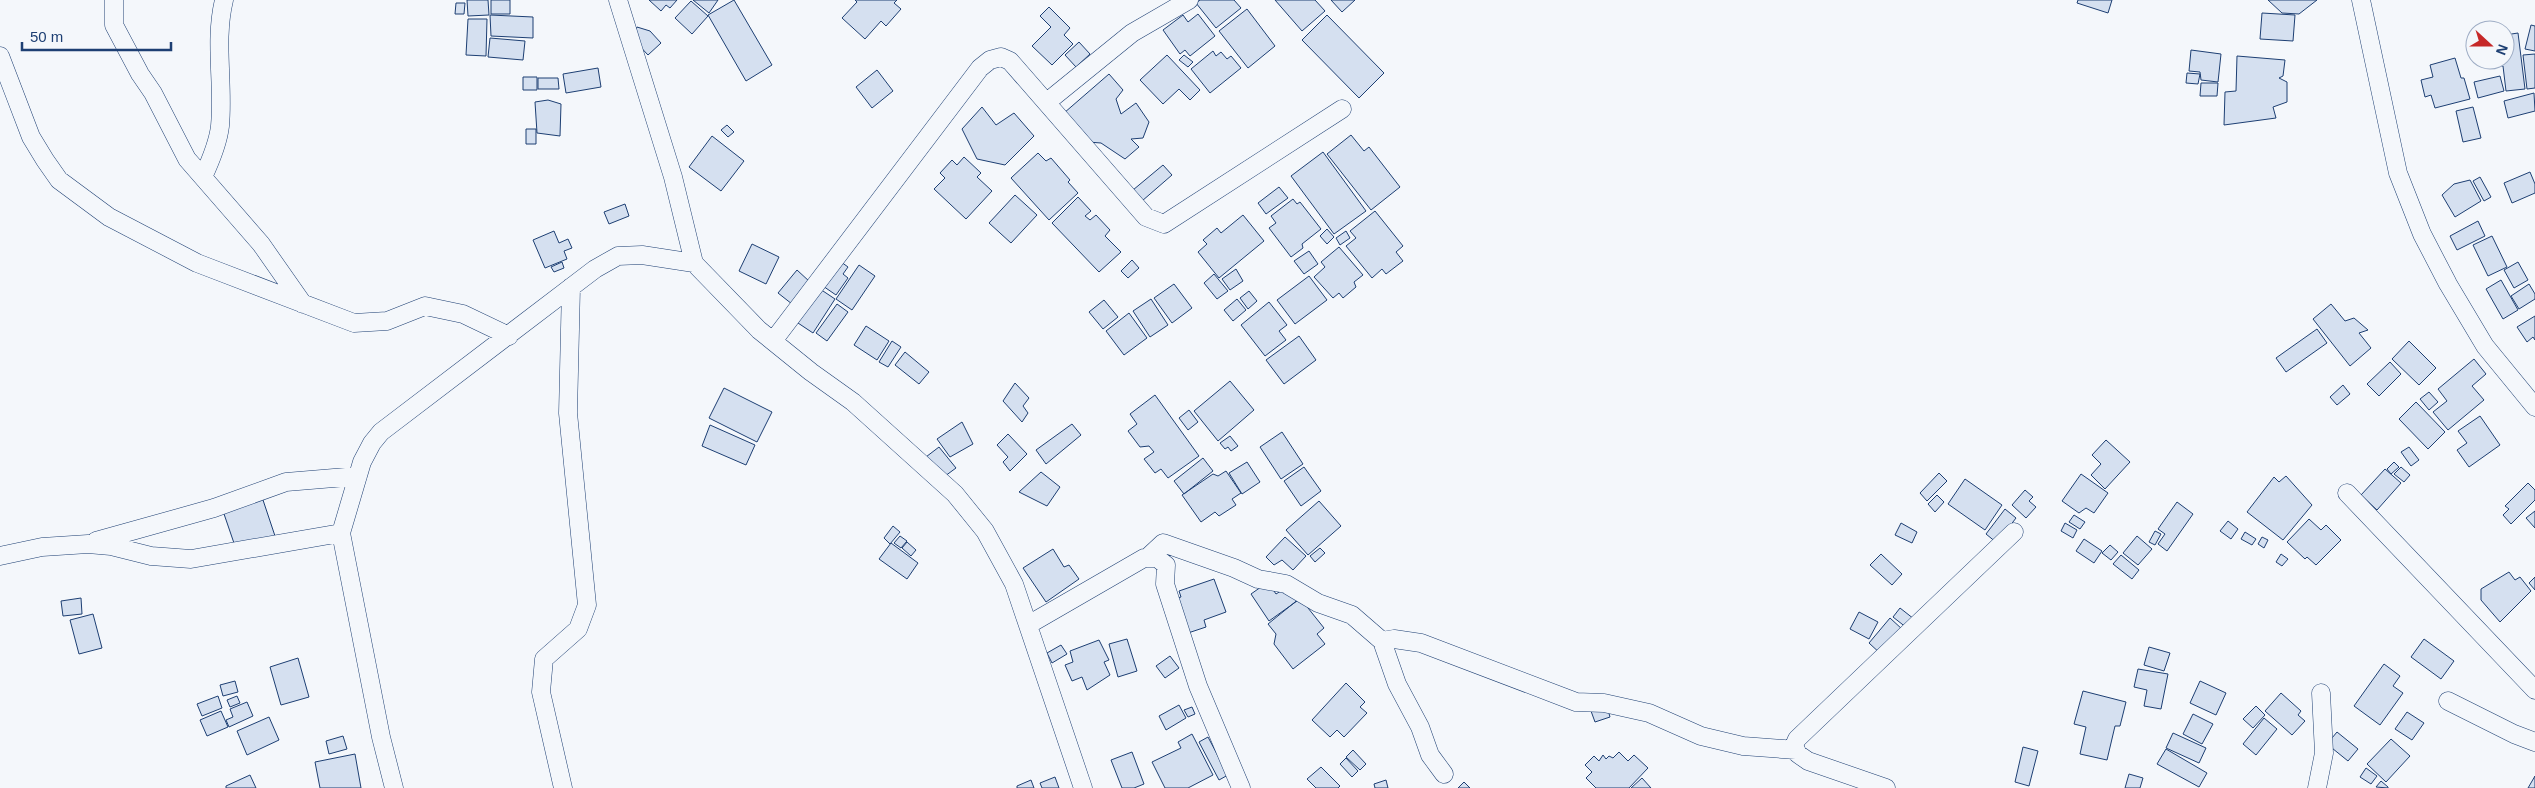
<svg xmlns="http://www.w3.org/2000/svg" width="2535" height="788" viewBox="0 0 2535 788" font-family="Arial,sans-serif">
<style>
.building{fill:#d5e0f0;stroke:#1d3f73}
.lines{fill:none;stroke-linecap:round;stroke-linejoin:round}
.street-casing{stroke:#1d3f73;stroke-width:19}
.street{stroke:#f4f7fb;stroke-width:18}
</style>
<rect width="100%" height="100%" fill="#f4f7fb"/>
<!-- building -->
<path class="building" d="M 467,0 L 488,0 L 489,15 L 468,16 Z
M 491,0 L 510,0 L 510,14 L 491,14 Z
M 649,0 L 677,0 L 670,8 L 666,5 L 661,11 Z
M 693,0 L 718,0 L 709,13 Z
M 734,0 L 772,65 L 746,81 L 708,15 Z
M 855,0 L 897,0 L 894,3 L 901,9 L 886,26 L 881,21 L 865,39 L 842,18 L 857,2 Z
M 1200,0 L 1234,0 L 1241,8 L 1216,28 L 1196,3 Z
M 1275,0 L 1315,0 L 1325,11 L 1302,31 Z
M 1331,0 L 1355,0 L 1342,12 Z
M 2078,0 L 2112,0 L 2108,13 L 2077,3 Z
M 2268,0 L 2317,0 L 2299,14 L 2282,13 Z
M 691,1 L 708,16 L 692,34 L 675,18 Z
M 456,3 L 465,3 L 464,14 L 455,14 Z
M 1049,7 L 1070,28 L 1064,35 L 1073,44 L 1052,65 L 1032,46 L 1051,27 L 1040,16 Z
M 1247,9 L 1275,46 L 1248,68 L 1219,31 Z
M 2262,13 L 2295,15 L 2293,41 L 2260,39 Z
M 1198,14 L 1215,36 L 1190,56 L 1185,50 L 1180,54 L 1163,30 L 1183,15 L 1188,22 Z
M 490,15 L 533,17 L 533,38 L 491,36 Z
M 1327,15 L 1384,73 L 1359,98 L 1302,40 Z
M 468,19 L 487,19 L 486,56 L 466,55 Z
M 2531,25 L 2535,26 L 2535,51 L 2525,49 Z
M 637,27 L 650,31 L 661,43 L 648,55 L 633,39 Z
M 2518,33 L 2525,89 L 2506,91 L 2503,66 L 2491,65 L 2491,60 L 2505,60 L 2505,35 Z
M 490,38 L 525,41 L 523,60 L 488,57 Z
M 1079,42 L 1090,54 L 1076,67 L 1065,55 Z
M 2191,50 L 2221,54 L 2218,82 L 2201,80 L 2200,72 L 2189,71 Z
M 1213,51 L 1216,56 L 1221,52 L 1227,59 L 1231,56 L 1241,68 L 1210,93 L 1191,69 Z
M 2535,54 L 2535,88 L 2527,89 L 2523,55 Z
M 1167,55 L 1200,90 L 1190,100 L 1179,89 L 1163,104 L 1140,80 Z
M 1184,55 L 1193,62 L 1188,67 L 1179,60 Z
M 2237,56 L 2285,60 L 2283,76 L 2279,78 L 2287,82 L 2287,102 L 2273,107 L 2276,118 L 2224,125 L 2225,92 L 2236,91 Z
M 2455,58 L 2461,78 L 2464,78 L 2470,99 L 2435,108 L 2431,95 L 2425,97 L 2421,80 L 2433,77 L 2430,65 Z
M 598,68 L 601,87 L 566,93 L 563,74 Z
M 877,70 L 893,91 L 872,108 L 856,87 Z
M 2187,73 L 2200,74 L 2198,84 L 2186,83 Z
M 1109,74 L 1123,90 L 1116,99 L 1121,114 L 1136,103 L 1149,122 L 1143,138 L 1131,139 L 1139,147 L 1125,159 L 1101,143 L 1088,142 L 1064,113 Z
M 2500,76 L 2504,91 L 2478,98 L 2474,82 Z
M 523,77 L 537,77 L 537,90 L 523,90 Z
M 538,78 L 558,78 L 559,89 L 538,89 Z
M 2201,83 L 2218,83 L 2217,96 L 2200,96 Z
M 2534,93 L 2535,111 L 2508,118 L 2504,101 Z
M 548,100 L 561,104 L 560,136 L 537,133 L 535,102 Z
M 982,107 L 996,125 L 1014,113 L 1034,136 L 1005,165 L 977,159 L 962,129 Z
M 2473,107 L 2481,138 L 2463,142 L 2456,111 Z
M 727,125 L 734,132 L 728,137 L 721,130 Z
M 526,129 L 536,129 L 536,144 L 526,144 Z
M 1351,135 L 1364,151 L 1369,147 L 1400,187 L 1371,210 L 1327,154 Z
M 712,136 L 744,161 L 721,191 L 689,167 Z
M 1323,152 L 1366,211 L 1334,234 L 1291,176 Z
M 1038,153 L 1046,161 L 1051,158 L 1070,180 L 1068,182 L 1078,193 L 1049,220 L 1011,178 Z
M 964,157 L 981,173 L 977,177 L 992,191 L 966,219 L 934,189 L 945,178 L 940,173 L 952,160 L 957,165 Z
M 1163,165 L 1172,175 L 1142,201 L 1133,190 Z
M 2530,172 L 2535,184 L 2535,193 L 2512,203 L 2504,183 Z
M 2480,177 L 2491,197 L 2484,201 L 2473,181 Z
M 2470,180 L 2481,201 L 2455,217 L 2442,195 L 2454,184 Z
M 1279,187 L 1288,198 L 1266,214 L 1258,203 Z
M 1015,195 L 1037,215 L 1011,243 L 989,223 Z
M 1078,197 L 1091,211 L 1085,216 L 1090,220 L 1096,215 L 1110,230 L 1105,236 L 1121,252 L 1099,272 L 1052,223 Z
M 1293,199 L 1297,204 L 1300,202 L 1321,229 L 1302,244 L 1303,248 L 1291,257 L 1269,228 L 1276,223 L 1271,216 Z
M 625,204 L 629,216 L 609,224 L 604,212 Z
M 1375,211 L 1403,246 L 1396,252 L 1403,261 L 1386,274 L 1382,269 L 1372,278 L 1346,246 L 1356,238 L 1350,231 Z
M 1243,215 L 1264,241 L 1219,278 L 1198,252 L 1207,244 L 1203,240 L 1217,228 L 1221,233 Z
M 2478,221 L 2485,236 L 2457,250 L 2450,236 Z
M 1327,229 L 1334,237 L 1327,244 L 1320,236 Z
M 554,231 L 559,243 L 568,239 L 572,248 L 564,251 L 567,259 L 545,268 L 533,240 Z
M 1346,231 L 1350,238 L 1340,245 L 1336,238 Z
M 2492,236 L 2507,267 L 2488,276 L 2473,245 Z
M 752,244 L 779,257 L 766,284 L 739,271 Z
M 1339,247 L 1363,275 L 1354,282 L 1356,287 L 1343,298 L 1339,293 L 1333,298 L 1314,277 L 1325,267 L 1321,262 Z
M 1309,251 L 1318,264 L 1304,274 L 1294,261 Z
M 837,259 L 848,267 L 843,274 L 848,278 L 836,295 L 820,284 Z
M 1132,260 L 1139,268 L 1128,278 L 1121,271 Z
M 562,262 L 564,268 L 554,272 L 551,267 Z
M 2518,262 L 2528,280 L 2514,288 L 2504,270 Z
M 859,265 L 875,276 L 852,310 L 836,299 Z
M 1236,269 L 1243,281 L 1230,290 L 1222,279 Z
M 797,270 L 810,282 L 792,304 L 778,293 Z
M 1214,274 L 1228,291 L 1217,299 L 1204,283 Z
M 1309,276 L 1327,300 L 1295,324 L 1277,300 Z
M 2501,280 L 2518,310 L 2503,319 L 2486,289 Z
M 1174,284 L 1192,308 L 1172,323 L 1154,298 Z
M 2529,284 L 2535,294 L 2535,299 L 2519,309 L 2511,296 Z
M 817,287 L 835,299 L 813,333 L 795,321 Z
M 1249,291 L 1257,301 L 1248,309 L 1240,298 Z
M 1151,299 L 1168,325 L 1150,337 L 1133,311 Z
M 1237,299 L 1246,310 L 1233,321 L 1224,310 Z
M 1104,300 L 1118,317 L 1103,329 L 1089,312 Z
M 1269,302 L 1287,325 L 1279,331 L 1286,340 L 1265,356 L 1241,325 Z
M 837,304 L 848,312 L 827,341 L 816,333 Z
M 2331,304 L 2345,321 L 2354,318 L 2368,330 L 2359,333 L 2371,348 L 2350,366 L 2313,319 Z
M 1129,313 L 1147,338 L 1124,355 L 1106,331 Z
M 2535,316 L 2535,340 L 2533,337 L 2527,342 L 2517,327 Z
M 866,326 L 889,341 L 877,360 L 854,345 Z
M 2317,329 L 2327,343 L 2286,372 L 2276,358 Z
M 1299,336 L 1316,360 L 1284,384 L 1266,360 Z
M 892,341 L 901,347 L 888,367 L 879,362 Z
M 2409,341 L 2436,368 L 2419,385 L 2392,359 Z
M 905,352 L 929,372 L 919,384 L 895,365 Z
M 2474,359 L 2486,374 L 2472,386 L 2484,400 L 2448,430 L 2433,412 L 2447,401 L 2438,389 Z
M 2390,362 L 2401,374 L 2379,396 L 2367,384 Z
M 1230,381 L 1254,410 L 1218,441 L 1194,411 Z
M 1015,383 L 1029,398 L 1023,406 L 1028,413 L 1022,422 L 1003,401 Z
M 2343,385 L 2350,394 L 2337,405 L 2330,397 Z
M 724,388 L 772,412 L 757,442 L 709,418 Z
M 2429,392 L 2438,402 L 2429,410 L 2420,399 Z
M 1155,395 L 1199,456 L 1168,478 L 1161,469 L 1155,473 L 1144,459 L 1154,452 L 1149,446 L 1140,447 L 1128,431 L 1137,424 L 1130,414 Z
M 2416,402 L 2445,432 L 2428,449 L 2399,419 Z
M 1189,410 L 1198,422 L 1188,430 L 1179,418 Z
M 2480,416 L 2500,445 L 2469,467 L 2457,450 L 2467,443 L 2458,431 Z
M 962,422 L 973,444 L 950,457 L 937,439 Z
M 1072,424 L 1081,435 L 1046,464 L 1036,450 Z
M 710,425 L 755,445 L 746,465 L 702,446 Z
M 1282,432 L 1303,464 L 1281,479 L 1260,447 Z
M 1008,434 L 1027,454 L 1010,471 L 1003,462 L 1008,457 L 997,445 Z
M 1230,436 L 1238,446 L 1231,451 L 1228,447 L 1225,449 L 1220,443 Z
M 2106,440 L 2130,462 L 2105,489 L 2091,475 L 2101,464 L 2092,455 Z
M 939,447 L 956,468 L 941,479 L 922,460 Z
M 2409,447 L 2419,460 L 2411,466 L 2401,452 Z
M 1203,458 L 1213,471 L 1184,494 L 1174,481 Z
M 1247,462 L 1260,482 L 1242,494 L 1229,473 Z
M 2394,462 L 2399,467 L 2391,474 L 2387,469 Z
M 1304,467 L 1321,491 L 1301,506 L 1284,481 Z
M 2401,467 L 2410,475 L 2404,482 L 2394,474 Z
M 2385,469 L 2401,483 L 2377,510 L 2361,495 Z
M 1226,471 L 1241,493 L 1232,499 L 1236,505 L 1219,516 L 1215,512 L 1201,522 L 1182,495 L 1213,474 L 1218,476 Z
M 1041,472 L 1060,487 L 1047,506 L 1019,492 Z
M 1939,473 L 1947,481 L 1927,501 L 1920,493 Z
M 2081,474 L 2108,493 L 2094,513 L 2086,508 L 2079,513 L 2062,501 Z
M 2286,476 L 2312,505 L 2283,540 L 2247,512 L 2274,477 L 2279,482 Z
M 1965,479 L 2002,505 L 1985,530 L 1948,504 Z
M 2528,483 L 2535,490 L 2535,500 L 2511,524 L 2503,515 L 2509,509 L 2505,506 Z
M 2025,490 L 2033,497 L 2029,501 L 2036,507 L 2026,518 L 2012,505 Z
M 1937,495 L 1944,502 L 1935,512 L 1928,504 Z
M 262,497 L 275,536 L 236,549 L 223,511 Z
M 1319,501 L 1341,526 L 1308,555 L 1286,530 Z
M 2177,502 L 2193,514 L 2167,551 L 2158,544 L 2165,534 L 2158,529 Z
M 2005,509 L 2016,518 L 1997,543 L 1986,534 Z
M 2535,511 L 2535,528 L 2526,518 Z
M 2074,515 L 2085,522 L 2080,529 L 2069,522 Z
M 2309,519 L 2321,530 L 2326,525 L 2341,540 L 2316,565 L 2307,557 L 2305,559 L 2287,542 Z
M 2228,521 L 2238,529 L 2231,539 L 2220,531 Z
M 1901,523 L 1917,532 L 1912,543 L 1895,535 Z
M 2065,523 L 2077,530 L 2073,538 L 2061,531 Z
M 893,526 L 900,532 L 890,544 L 884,538 Z
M 2155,531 L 2161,534 L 2155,545 L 2149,542 Z
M 2245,532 L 2256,539 L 2252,545 L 2241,539 Z
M 900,536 L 907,541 L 901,548 L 894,543 Z
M 2137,536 L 2152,549 L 2138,565 L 2123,553 Z
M 1285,537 L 1306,556 L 1293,570 L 1282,560 L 1274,565 L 1266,557 Z
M 2262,537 L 2268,540 L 2264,548 L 2258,544 Z
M 2084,539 L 2102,551 L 2094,563 L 2076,551 Z
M 907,542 L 916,550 L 911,556 L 902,548 Z
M 891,543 L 918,563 L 907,579 L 879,559 Z
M 2110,545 L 2118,552 L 2111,560 L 2102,553 Z
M 1320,548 L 1325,553 L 1315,562 L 1310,556 Z
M 1053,549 L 1064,567 L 1069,565 L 1079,579 L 1046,602 L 1023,568 Z
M 1881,554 L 1902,574 L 1892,585 L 1870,565 Z
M 2281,554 L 2288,559 L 2282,566 L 2276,562 Z
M 2121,555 L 2139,570 L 2132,579 L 2113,564 Z
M 2509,572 L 2515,580 L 2520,577 L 2531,591 L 2500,622 L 2481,600 L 2481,589 Z
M 2535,577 L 2535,590 L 2529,583 Z
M 1214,579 L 1226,612 L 1204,620 L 1206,627 L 1185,634 L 1173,599 L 1181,597 L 1179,591 Z
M 1268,582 L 1276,594 L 1287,587 L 1297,601 L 1269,621 L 1251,594 Z
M 81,598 L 82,614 L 63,616 L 61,601 Z
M 1300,598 L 1324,628 L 1317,634 L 1325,644 L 1293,669 L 1274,644 L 1276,634 L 1268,624 Z
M 1900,608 L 1914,619 L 1907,628 L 1893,617 Z
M 1859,612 L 1878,622 L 1869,639 L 1850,629 Z
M 93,614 L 102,648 L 79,654 L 70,620 Z
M 1890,618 L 1903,630 L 1882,655 L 1869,643 Z
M 1127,639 L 1137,671 L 1118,677 L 1109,644 Z
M 2424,639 L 2454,661 L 2441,679 L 2411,657 Z
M 1099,640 L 1109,660 L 1104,662 L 1110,675 L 1087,690 L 1082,677 L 1072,681 L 1065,665 L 1073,662 L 1070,651 Z
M 1061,645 L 1067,654 L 1052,663 L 1047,653 Z
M 2149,647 L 2170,653 L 2164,671 L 2144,665 Z
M 1170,656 L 1179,668 L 1165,678 L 1156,666 Z
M 298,658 L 309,697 L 281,705 L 270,667 Z
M 2384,664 L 2400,676 L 2393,686 L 2403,693 L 2380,725 L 2354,706 Z
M 2138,669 L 2168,674 L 2161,709 L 2144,706 L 2147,690 L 2134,687 Z
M 235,681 L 238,692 L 223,696 L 220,685 Z
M 2200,681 L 2226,693 L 2216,715 L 2190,703 Z
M 1346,683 L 1365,702 L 1360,707 L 1367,713 L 1344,737 L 1337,730 L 1330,737 L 1312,720 Z
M 2083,691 L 2126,702 L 2120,726 L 2115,726 L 2107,760 L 2080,754 L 2086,727 L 2074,724 Z
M 2281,693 L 2301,711 L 2298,715 L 2305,721 L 2292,735 L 2265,711 Z
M 218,696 L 222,708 L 202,716 L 197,704 Z
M 237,696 L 240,703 L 230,707 L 227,700 Z
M 247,702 L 253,716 L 229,727 L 226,720 L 233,717 L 230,709 Z
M 1179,705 L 1186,718 L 1166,730 L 1159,716 Z
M 1607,706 L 1610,717 L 1595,722 L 1591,711 Z
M 2256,706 L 2265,715 L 2253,728 L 2243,719 Z
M 1192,707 L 1195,714 L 1188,717 L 1184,710 Z
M 221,711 L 228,727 L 207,736 L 200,720 Z
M 2407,712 L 2424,723 L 2412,740 L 2395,729 Z
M 2193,714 L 2213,724 L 2202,744 L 2183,734 Z
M 269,717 L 279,740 L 247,755 L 237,731 Z
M 2264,718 L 2277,729 L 2256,755 L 2243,744 Z
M 2337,732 L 2358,749 L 2348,761 L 2327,744 Z
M 2173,733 L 2206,748 L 2199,763 L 2166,748 Z
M 1192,734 L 1213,775 L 1188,788 L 1165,788 L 1152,762 L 1181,748 L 1178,742 Z
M 343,736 L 347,749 L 329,754 L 326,741 Z
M 1208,737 L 1228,775 L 1219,780 L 1199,742 Z
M 2391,739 L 2410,756 L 2386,782 L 2367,764 Z
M 2023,747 L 2038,751 L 2029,786 L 2015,782 Z
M 2166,749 L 2207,773 L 2199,787 L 2157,764 Z
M 1353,750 L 1366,764 L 1360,770 L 1346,757 Z
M 1132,752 L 1144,784 L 1134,788 L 1122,788 L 1111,760 Z
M 1619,752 L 1628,761 L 1634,755 L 1648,768 L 1629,788 L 1596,788 L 1586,778 L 1592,772 L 1585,765 L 1594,756 L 1599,761 L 1603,755 L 1606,759 L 1609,756 L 1613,758 Z
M 355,754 L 361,788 L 320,788 L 315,762 Z
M 1346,758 L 1358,771 L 1352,777 L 1340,764 Z
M 1321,767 L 1340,786 L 1338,788 L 1316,788 L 1307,779 Z
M 2366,768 L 2377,776 L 2371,784 L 2360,777 Z
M 2129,774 L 2143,778 L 2140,788 L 2125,788 Z
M 250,775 L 256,788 L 226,788 L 226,786 Z
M 2535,776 L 2535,788 L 2528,788 Z
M 1055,777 L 1059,788 L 1042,788 L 1040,783 Z
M 1642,778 L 1651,788 L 1631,788 Z
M 1031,780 L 1034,788 L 1017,788 L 1017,786 Z
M 1386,780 L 1388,788 L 1375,788 L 1374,784 Z
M 2381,781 L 2388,787 L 2388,788 L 2376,787 Z
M 1464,782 L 1470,788 L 1458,788 Z"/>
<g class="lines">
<!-- street casing -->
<g class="street-casing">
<path id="street" d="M 114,0 L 114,25 L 140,74 L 153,93 L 187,159 L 261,244 L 303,304
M 618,0 L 673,177 L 694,263 L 759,330 L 811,372 L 853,402 L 955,494 L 985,531 L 1014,584 L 1083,788
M 2361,0 L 2398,173 L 2422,234 L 2448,284 L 2485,346 L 2535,407
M 0,56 L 31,137 L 45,160 L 59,180 L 109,217 L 197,263 L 354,323 L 387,321 L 425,306 L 463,314 L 509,336
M 1047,102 L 1132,33 L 1189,0
M 203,177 C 210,162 218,144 220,126 C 224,84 214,41 224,0
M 773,341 L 980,68 L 990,60 L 1001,57 L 1010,61 L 1146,217 L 1164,224 L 1342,109
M 2347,493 L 2535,690
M 96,541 L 214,508 L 286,482 L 358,476
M 0,556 L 42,547 L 88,544 L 111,546 L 151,556 L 191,559 L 341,533
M 1148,557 L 1163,543 L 1234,568 L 1258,579 L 1286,584 L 1318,603 L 1352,615 L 1382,641 L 1394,639 L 1421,643 L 1576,702 L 1604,703 L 1649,713 L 1701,736 L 1743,746 L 1796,750
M 1028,625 L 1144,558 L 1157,558 L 1166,565 L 1165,584 L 1198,686 L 1241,788
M 1382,641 L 1397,684 L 1420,727 L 1430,755 L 1444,774
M 2448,701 L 2514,734 L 2535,742
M 394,788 L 381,737 L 341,533 L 362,462 L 372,443 L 381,432 L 595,269 L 618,256 L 642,255 L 694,263
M 563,788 L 541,692 L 544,659 L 578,629 L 587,605 L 568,413 L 571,287
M 1886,788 L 1808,761 L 1798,754 L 1794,746 L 1797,739 L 2014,532
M 2317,788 L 2324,753 L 2321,693"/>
</g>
<!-- street -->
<use href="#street" class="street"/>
</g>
<!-- north arrow -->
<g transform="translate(2490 45) rotate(111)"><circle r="24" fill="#f4f7fb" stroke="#9eadc5"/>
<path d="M0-4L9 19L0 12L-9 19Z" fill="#c62828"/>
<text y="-8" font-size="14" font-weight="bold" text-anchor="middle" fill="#1d3f73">N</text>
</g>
<!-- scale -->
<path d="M22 42v8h149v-8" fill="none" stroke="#1d3f73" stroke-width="2.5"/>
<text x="30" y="42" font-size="15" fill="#1d3f73" stroke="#f4f7fb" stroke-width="4" paint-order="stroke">50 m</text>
</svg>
